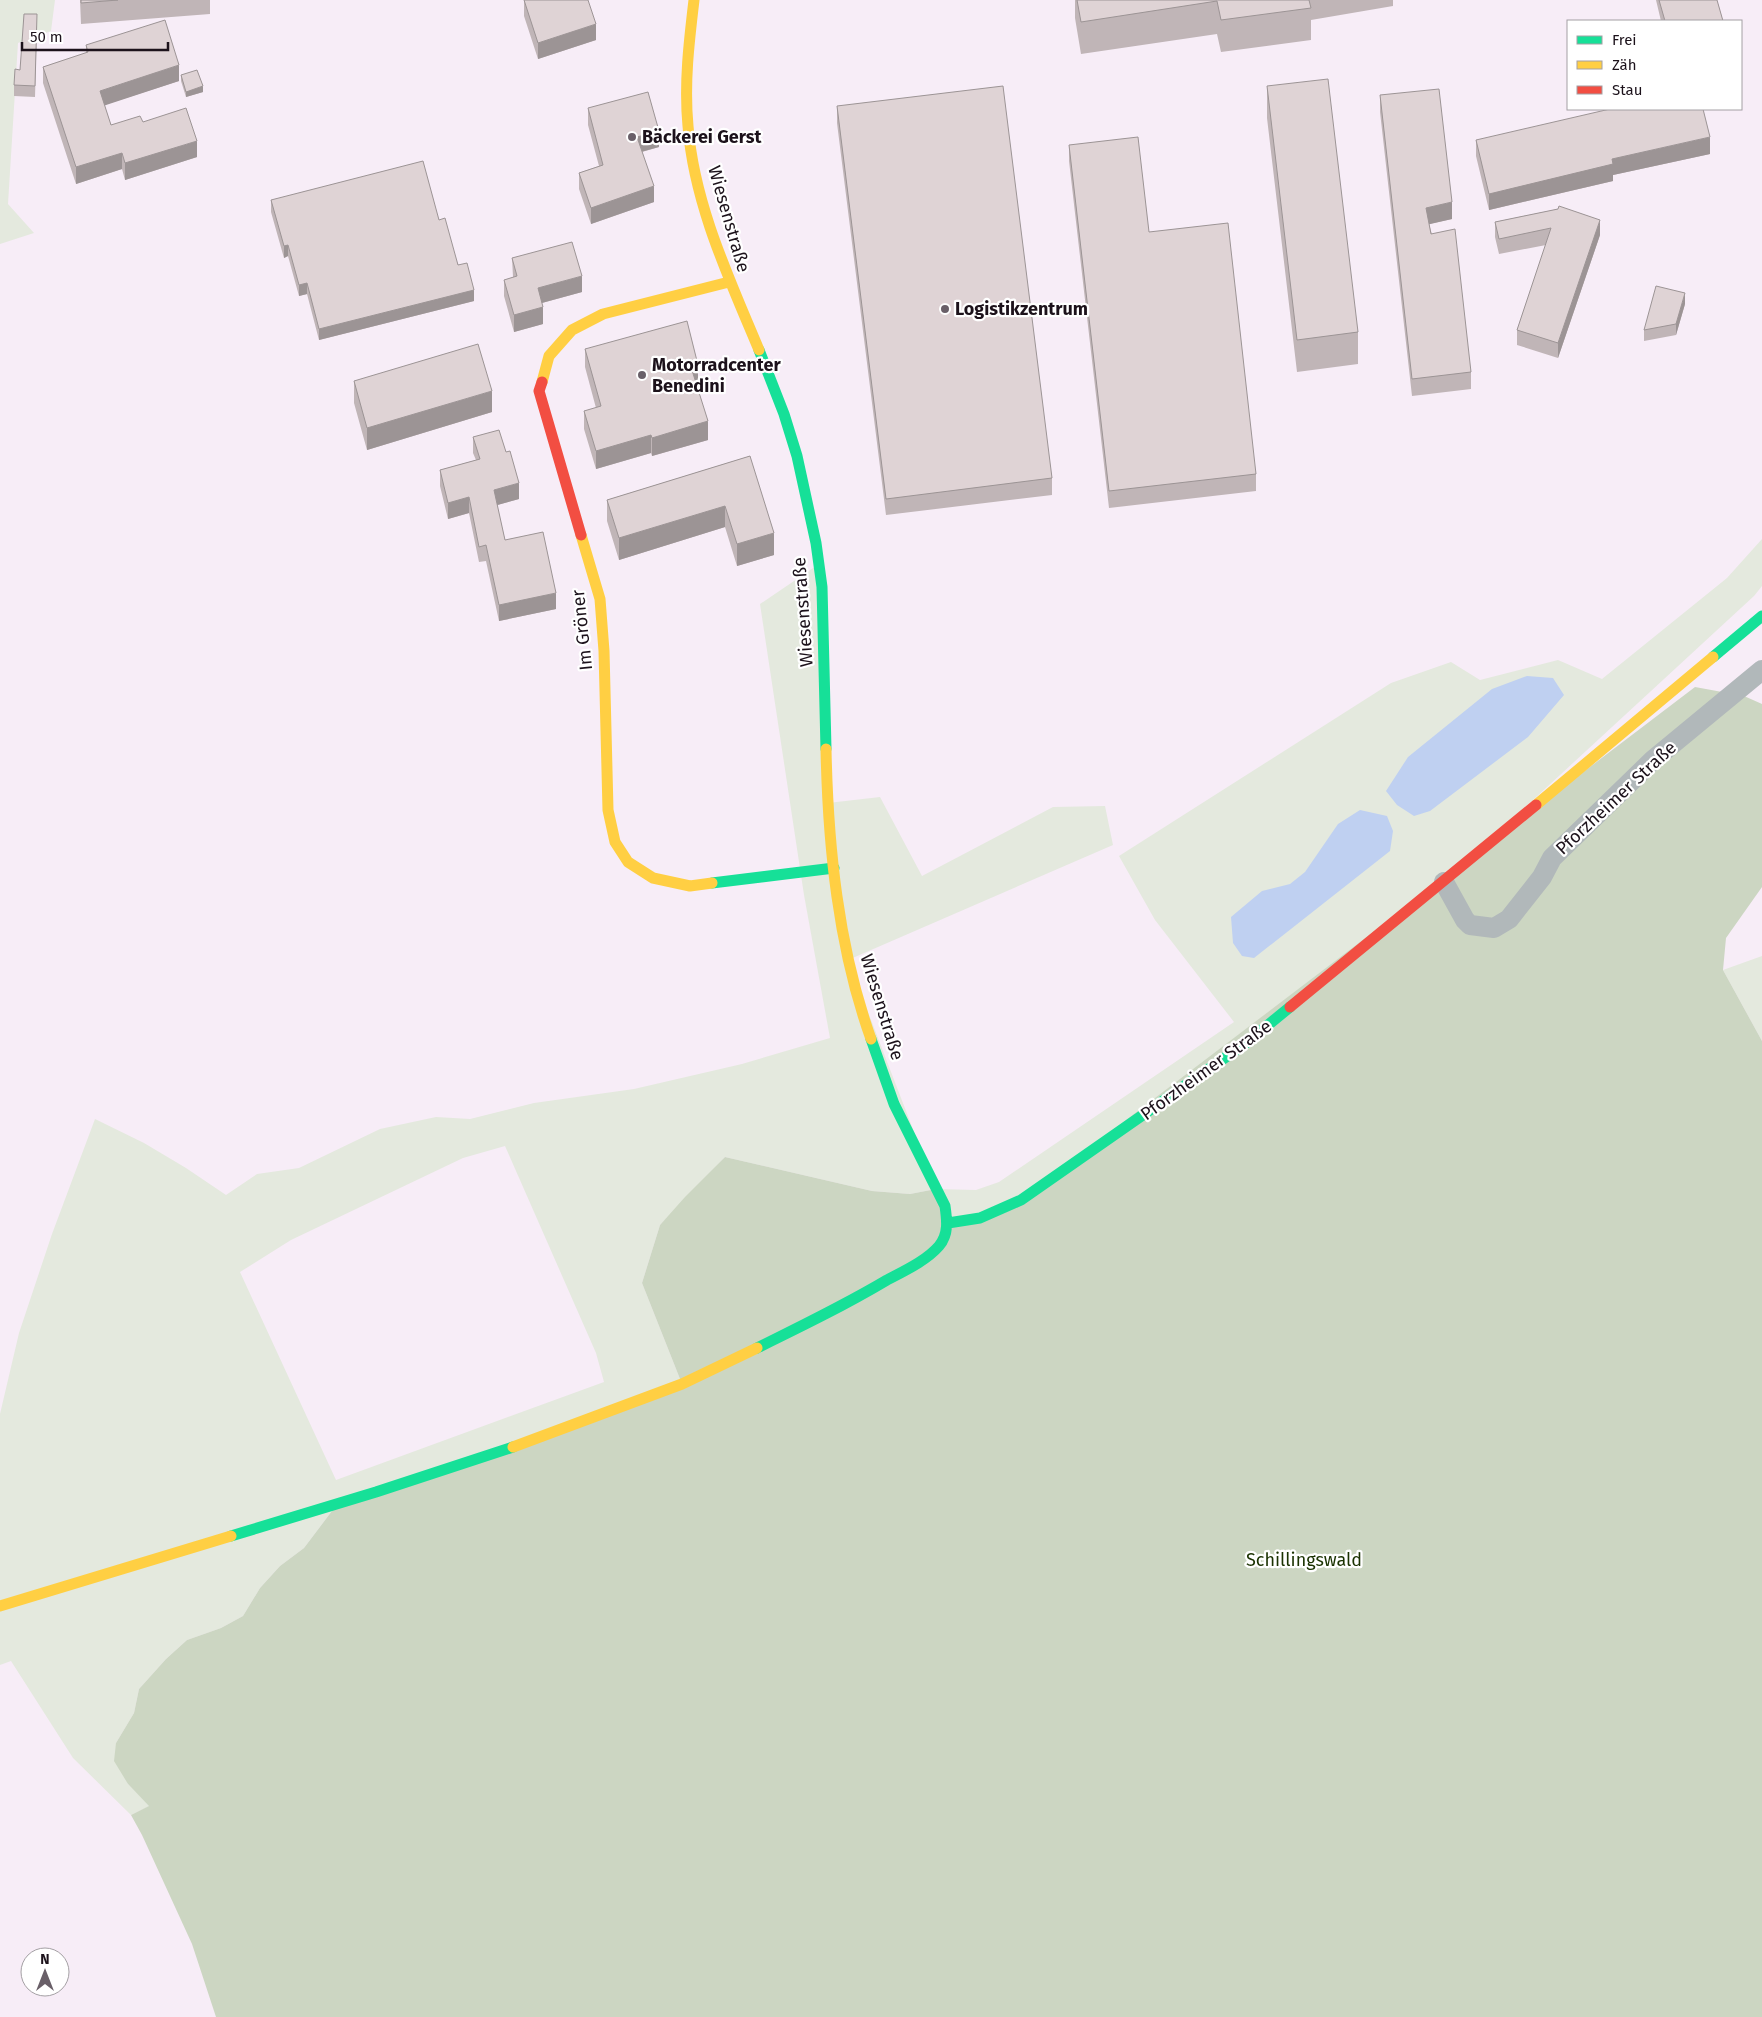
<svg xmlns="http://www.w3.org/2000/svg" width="1762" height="2017" viewBox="0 0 1762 2017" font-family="'Fira Sans',sans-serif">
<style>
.green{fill:#e4e9de;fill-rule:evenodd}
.forest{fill:#ccd6c2}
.water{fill:#bfd0f1}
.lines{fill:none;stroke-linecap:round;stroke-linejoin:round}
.street{stroke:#b1b8ba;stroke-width:20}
.fast{stroke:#16e098;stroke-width:11}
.slow{stroke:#ffcf43;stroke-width:11}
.jam{stroke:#f24e42;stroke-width:11}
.wall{fill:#c0b5b7}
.shaded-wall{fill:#9c9495}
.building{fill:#dfd3d5;stroke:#9c9495}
.poi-dot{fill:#695f68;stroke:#fff;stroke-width:2}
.labels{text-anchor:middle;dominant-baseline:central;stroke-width:4.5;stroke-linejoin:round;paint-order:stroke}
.poi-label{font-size:18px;font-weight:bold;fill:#1c121b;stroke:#fff;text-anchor:start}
.street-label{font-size:18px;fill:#1c121b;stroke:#fff}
.park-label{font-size:18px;fill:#1a3201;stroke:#fff}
</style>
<rect width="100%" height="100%" fill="#f7edf7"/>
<!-- green -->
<path class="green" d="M 0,0 L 55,0 L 51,31 L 18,43 L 8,204 L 34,233 L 0,244 Z
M 1762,539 L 1762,586 L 1754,596 L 1444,882 L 1021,1200 L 948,1223 L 936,1189 L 910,1194 L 872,1191 L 725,1157 L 660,1225 L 642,1283 L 682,1384 L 338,1503 L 304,1548 L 280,1566 L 260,1588 L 243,1616 L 221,1628 L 187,1640 L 166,1659 L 139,1689 L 134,1713 L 116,1743 L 128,1784 L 150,1806 L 131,1815 L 73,1758 L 11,1661 L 0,1665 L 0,1414 L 19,1333 L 52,1234 L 95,1119 L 144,1143 L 186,1168 L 226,1195 L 257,1174 L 299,1168 L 380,1129 L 436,1117 L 470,1119 L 534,1103 L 634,1089 L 742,1064 L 830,1038 L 804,895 L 760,604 L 819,564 L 828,803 L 880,797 L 922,876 L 1053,807 L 1105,806 L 1113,845 L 848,960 L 936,1189 L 976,1190 L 999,1182 L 1234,1022 L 1155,920 L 1119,856 L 1391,683 L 1451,662 L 1480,680 L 1558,660 L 1602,679 L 1727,578 ZM 505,1146 L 596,1353 L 604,1382 L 336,1480 L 240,1272 L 291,1240 L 463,1158 Z
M 1762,956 L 1762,1041 L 1723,970 Z"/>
<!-- forest -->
<path class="forest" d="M 1695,687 L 1744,696 L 1762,704 L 1762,887 L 1726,938 L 1723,970 L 1762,1041 L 1762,2017 L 216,2017 L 192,1944 L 142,1835 L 131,1815 L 149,1806 L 128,1784 L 114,1761 L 116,1743 L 134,1713 L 139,1689 L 166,1659 L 187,1640 L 221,1628 L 243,1616 L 260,1588 L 280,1566 L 304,1548 L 338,1503 L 682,1384 L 642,1283 L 660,1225 L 685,1197 L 725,1157 L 872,1191 L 910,1194 L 936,1189 L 948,1222 L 1021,1200 Z"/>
<!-- water -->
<path class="water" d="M 1527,676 L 1553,678 L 1564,695 L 1528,737 L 1430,811 L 1414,816 L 1397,805 L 1386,791 L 1408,757 L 1492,689 Z
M 1360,810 L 1387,816 L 1393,831 L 1390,851 L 1254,958 L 1242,956 L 1233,943 L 1231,917 L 1262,891 L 1290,884 L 1305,872 L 1338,824 Z"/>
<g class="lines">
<!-- street -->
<path class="street" d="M 1444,882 L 1465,920 L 1470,925 L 1494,928 L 1509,919 L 1542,877 L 1552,858 L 1653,760 L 1762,670"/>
<!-- fast -->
<path class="fast" d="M 759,350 L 784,414 L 797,456 L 816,543 L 822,587 L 826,749
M 1713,657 L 1762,616
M 712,883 L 834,868
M 948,1223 L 980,1218 L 1021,1200 L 1246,1043 L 1290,1007
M 757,1348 C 802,1326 845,1305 887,1280 C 904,1271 926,1261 939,1246 C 949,1234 947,1220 945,1206 L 894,1104 L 871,1039
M 231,1536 L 376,1492 L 513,1447"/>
<!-- slow -->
<path class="slow" d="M 694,0 C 689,42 684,84 688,126 C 694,204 729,278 759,350
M 542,382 L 549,356 L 572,330 L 603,314 L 729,282
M 581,535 L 600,599 L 604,651 L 608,810 L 615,842 L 628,862 L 653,878 L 690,886 L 712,883
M 826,749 C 828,846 838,947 871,1039
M 1536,805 L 1713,657
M 513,1447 L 682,1384 L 757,1348
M 0,1606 L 231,1536"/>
<!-- jam -->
<path class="jam" d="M 542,382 L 539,391 L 581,535
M 1290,1007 L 1536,805"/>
</g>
<!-- wall -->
<path class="wall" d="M 80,0 L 210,0 L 210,14 L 81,24 Z
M 524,0 L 596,40 L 538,59 L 524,16 Z
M 1075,0 L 1393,0 L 1393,6 L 1311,20 L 1311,40 L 1221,52 L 1217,34 L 1081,54 L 1075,18 Z
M 1656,0 L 1717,0 L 1723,21 L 1661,21 Z
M 37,25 L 35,97 L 14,96 L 14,85 Z
M 86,45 L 179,81 L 104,105 L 111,125 L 143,122 L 197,157 L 125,180 L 122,169 L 76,184 L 43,83 L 43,67 L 86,53 Z
M 181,75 L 203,92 L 186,97 L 181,81 Z
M 1267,86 L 1358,332 L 1358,364 L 1297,372 L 1267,118 Z
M 1380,95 L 1452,219 L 1429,224 L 1471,372 L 1471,389 L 1412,396 L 1380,112 Z
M 837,106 L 1052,478 L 1052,495 L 886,515 L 837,123 Z
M 588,108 L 659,147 L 642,152 L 654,202 L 591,224 L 579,189 L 579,173 L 599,166 L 588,125 Z
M 1476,140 L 1710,154 L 1613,175 L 1613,181 L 1489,210 L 1476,156 Z
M 1069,145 L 1149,232 L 1256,474 L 1256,491 L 1109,508 L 1069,161 Z
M 271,200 L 439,220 L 474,301 L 319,340 L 307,294 L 299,296 L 288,256 L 284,258 L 271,212 Z
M 1558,209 L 1600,235 L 1558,358 L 1517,345 L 1517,330 L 1546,245 L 1499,254 L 1495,237 L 1495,222 Z
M 512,258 L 582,292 L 542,303 L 543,324 L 514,332 L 504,296 L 504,280 L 513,277 Z
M 1685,304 L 1676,335 L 1644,341 L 1644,330 Z
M 585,349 L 698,383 L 696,383 L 708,440 L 652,456 L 651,453 L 596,469 L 584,429 L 584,411 L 596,408 L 585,367 Z
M 354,381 L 492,412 L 367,450 L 354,403 Z
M 473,437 L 519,499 L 497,505 L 505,540 L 556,609 L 499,621 L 486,561 L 479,562 L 469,513 L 448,519 L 440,486 L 440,470 L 476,460 L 473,453 Z
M 750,456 L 774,555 L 737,566 L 725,527 L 619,560 L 607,521 L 607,500 Z"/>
<!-- shaded-wall -->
<path class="shaded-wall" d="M 596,24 L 596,40 L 538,59 L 538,43 Z
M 179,65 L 179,81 L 100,107 L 100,91 Z
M 203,86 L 203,92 L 186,97 L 186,92 Z
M 659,131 L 659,147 L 637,153 L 637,137 Z
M 1710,137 L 1710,154 L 1613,175 L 1613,181 L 1489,210 L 1489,194 L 1612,159 Z
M 197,141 L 197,157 L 125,180 L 125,163 Z
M 122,153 L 122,169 L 76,184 L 76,167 Z
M 654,186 L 654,202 L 591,224 L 591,208 Z
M 1452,202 L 1452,219 L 1426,225 L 1426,208 Z
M 1600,220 L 1600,235 L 1558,358 L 1558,343 Z
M 288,245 L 288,256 L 284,258 L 284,246 Z
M 582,276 L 582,292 L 538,304 L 538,288 Z
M 307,283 L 307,294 L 299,296 L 299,285 Z
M 474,290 L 474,301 L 319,340 L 319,329 Z
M 1685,293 L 1685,304 L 1676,335 L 1676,324 Z
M 543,307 L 543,324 L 514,332 L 514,315 Z
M 698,365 L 698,383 L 691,385 L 691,367 Z
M 492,391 L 492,412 L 367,450 L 367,428 Z
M 708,421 L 708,440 L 652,456 L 652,438 Z
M 651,435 L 651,453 L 596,469 L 596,451 Z
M 519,483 L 519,499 L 494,506 L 494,490 Z
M 469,497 L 469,513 L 448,519 L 448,503 Z
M 725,506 L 725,527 L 619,560 L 619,538 Z
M 774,533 L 774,555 L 737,566 L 737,544 Z
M 556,593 L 556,609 L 499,621 L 499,605 Z"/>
<!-- building -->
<path class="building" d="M 81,0 L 118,0 L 81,3 Z
M 524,0 L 588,0 L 596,24 L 538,43 Z
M 1077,0 L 1309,0 L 1311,8 L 1221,20 L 1217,1 L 1081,22 Z
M 1659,0 L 1717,0 L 1723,21 L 1665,21 Z
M 24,14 L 37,14 L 35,86 L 14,85 L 15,69 L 20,70 Z
M 165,20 L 179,65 L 100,91 L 111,125 L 140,116 L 143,122 L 186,108 L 197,141 L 125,163 L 122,153 L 76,167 L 43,67 L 88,52 L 86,45 Z
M 197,70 L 203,86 L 186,92 L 181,75 Z
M 1328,79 L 1358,332 L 1297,340 L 1267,86 Z
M 1003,86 L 1052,478 L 886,499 L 837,106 Z
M 1439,89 L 1452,202 L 1426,208 L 1431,234 L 1455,229 L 1471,372 L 1412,379 L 1380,95 Z
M 648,92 L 659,131 L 637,137 L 654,186 L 591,208 L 579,173 L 603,165 L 588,108 Z
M 1610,109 L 1703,109 L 1710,137 L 1612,159 L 1613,164 L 1489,194 L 1476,140 Z
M 1138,137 L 1149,232 L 1228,223 L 1256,474 L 1109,491 L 1069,145 Z
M 423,161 L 439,220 L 445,218 L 458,265 L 467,263 L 474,290 L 319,329 L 307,283 L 299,285 L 288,245 L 284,246 L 271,200 Z
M 1559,206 L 1600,220 L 1558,343 L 1517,330 L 1551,228 L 1499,239 L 1495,222 L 1558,209 Z
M 572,242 L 582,276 L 538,288 L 543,307 L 514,315 L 504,280 L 517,276 L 512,258 Z
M 1656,286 L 1685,293 L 1676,324 L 1644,330 Z
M 687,321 L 698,365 L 691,367 L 708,421 L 652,438 L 651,435 L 596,451 L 584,411 L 601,406 L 585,349 Z
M 478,344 L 492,391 L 367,428 L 354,381 Z
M 499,430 L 506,452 L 510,451 L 519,483 L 494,490 L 505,540 L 543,532 L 556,593 L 499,605 L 486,545 L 479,547 L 469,497 L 448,503 L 440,470 L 480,459 L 473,437 Z
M 750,456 L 774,533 L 737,544 L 725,506 L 619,538 L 607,500 Z"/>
<!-- markers -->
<g class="poi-dot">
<circle cx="632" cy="137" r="5"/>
<circle cx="945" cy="309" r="5"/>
<circle cx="642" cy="375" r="5"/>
</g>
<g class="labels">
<!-- poi labels -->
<g class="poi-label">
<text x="642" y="137">Bäckerei Gerst</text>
<text x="955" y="309">Logistikzentrum</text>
<text x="652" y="365">Motorradcenter<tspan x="652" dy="21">Benedini</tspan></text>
</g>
<!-- street labels -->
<g class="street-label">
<text transform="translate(729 219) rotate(74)">Wiesenstraße</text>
<text transform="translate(803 612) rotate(-94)">Wiesenstraße</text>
<text transform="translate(582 630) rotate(-96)">Im Gröner</text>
<text transform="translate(1616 798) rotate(-43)">Pforzheimer Straße</text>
<text transform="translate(882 1007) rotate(73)">Wiesenstraße</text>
<text transform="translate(1206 1070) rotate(-36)">Pforzheimer Straße</text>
</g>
<!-- park labels -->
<g class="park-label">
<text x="1304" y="1560">Schillingswald</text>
</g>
</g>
<!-- legend -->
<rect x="1567" y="20" width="175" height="90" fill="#ffffff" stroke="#a4a0a4"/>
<rect x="1577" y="36" width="25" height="8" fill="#16e098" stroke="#a4a0a4"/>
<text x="1612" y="45" font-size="15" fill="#1c121b">Frei</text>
<rect x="1577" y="61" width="25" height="8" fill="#ffcf43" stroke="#a4a0a4"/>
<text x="1612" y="70" font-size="15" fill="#1c121b">Zäh</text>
<rect x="1577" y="86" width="25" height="8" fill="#f24e42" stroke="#a4a0a4"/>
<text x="1612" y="95" font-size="15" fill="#1c121b">Stau</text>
<!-- north arrow -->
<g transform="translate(45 1972)"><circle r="24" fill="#ffffff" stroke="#a4a0a4"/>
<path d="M0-4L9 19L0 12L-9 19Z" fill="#695f68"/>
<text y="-8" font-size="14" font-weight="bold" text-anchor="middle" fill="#1c121b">N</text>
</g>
<!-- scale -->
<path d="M22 42v8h146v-8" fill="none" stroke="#1c121b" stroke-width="2.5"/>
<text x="30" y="42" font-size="15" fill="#1c121b" stroke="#ffffff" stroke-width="4" paint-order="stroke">50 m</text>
</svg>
